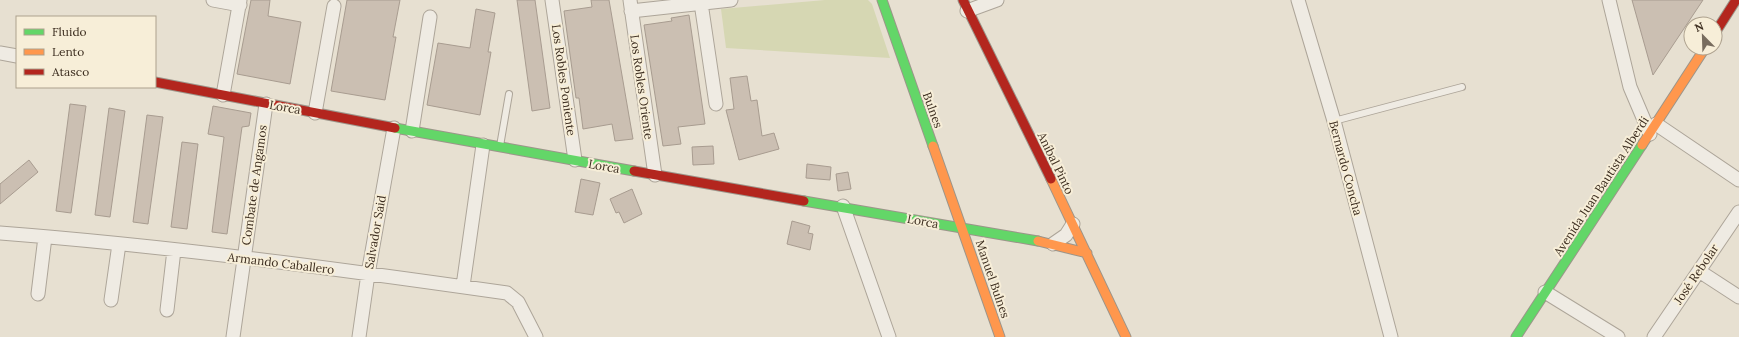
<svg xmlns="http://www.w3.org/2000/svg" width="1739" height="337" viewBox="0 0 1739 337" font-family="Lora,serif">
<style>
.green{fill:#d6d7b3}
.building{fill:#cbbfb2;stroke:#a89c90}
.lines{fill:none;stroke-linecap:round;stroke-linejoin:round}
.lane-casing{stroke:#ada599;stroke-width:8}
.street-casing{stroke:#ada599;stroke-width:15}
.fast-casing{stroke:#9c958a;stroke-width:11}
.slow-casing{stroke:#9c958a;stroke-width:11}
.jam-casing{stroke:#9c958a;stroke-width:11}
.lane{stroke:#efebe3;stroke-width:6}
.street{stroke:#efebe3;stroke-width:13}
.fast{stroke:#63d668;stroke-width:9}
.slow{stroke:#ff974d;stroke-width:9}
.jam{stroke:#b3261e;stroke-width:9}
.labels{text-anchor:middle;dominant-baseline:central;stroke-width:4;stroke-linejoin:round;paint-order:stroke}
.street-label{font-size:12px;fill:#3d2e20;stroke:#f7eed8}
</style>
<rect width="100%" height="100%" fill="#e7e0d1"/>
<!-- green -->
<path class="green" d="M 825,0 L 868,0 L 872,4 L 890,58 L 726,48 L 721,9 Z"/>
<!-- building -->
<path class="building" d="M 251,0 L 270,0 L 268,16 L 301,22 L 290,84 L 237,74 Z
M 347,0 L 400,0 L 393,37 L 396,37 L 385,100 L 331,91 Z
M 517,0 L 535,0 L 550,108 L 532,111 Z
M 591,0 L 609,0 L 633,139 L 615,141 L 612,124 L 583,129 L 579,98 L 576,98 L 564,11 L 592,7 Z
M 1632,0 L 1703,0 L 1653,75 Z
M 476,9 L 495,13 L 488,52 L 491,52 L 480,115 L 427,105 L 438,43 L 470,48 Z
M 689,15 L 705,124 L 678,127 L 681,144 L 663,146 L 644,25 L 672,21 L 671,18 Z
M 747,76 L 751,101 L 757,100 L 762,136 L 774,133 L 779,149 L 739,160 L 726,110 L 734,109 L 730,78 Z
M 70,104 L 86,106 L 71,213 L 56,211 Z
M 213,106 L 251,113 L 249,126 L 242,127 L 227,234 L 212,232 L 224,137 L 208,134 Z
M 109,108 L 125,111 L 110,217 L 95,215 Z
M 147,115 L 163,117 L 148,224 L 133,222 Z
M 182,142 L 198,144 L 187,229 L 171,227 Z
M 713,146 L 714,164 L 693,165 L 692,147 Z
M 29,160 L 38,172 L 0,204 L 0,184 Z
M 807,164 L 831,167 L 830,180 L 806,178 Z
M 848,172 L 851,189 L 838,191 L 836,174 Z
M 581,179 L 600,183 L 593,215 L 575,212 Z
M 632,189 L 642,214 L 624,223 L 619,212 L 616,213 L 610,199 Z
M 792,221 L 810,226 L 808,233 L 813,234 L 810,250 L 787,244 Z"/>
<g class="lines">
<!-- lane casing -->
<g class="lane-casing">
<path id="lane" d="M 1334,121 L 1462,87
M 500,146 L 509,94"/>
</g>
<!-- street casing -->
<g class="street-casing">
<path id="street" d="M 213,0 L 240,5
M 552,0 L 575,160
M 630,0 L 655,175
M 1298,0 L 1334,121 L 1391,337
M 1609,0 L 1630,87 L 1650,134
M 701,3 L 716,104
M 631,11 L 731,0
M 967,11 L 997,0
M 0,53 L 17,56
M 223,95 L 240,0
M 315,113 L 334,6
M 1656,124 L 1739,180
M 412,131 L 430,17
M 843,206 L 889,337
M 0,233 C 170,246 339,269 507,293 L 518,302 L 536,337
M 1053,244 L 1066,235 L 1073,224
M 1699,271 L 1739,297
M 463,286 L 483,145
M 1545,292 L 1618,337
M 38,294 L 45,237
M 111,300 L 119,244
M 167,310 L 174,250
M 233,337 L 266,104
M 359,337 L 368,274 L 394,128
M 1654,337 L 1739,212"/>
</g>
<!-- fast casing -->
<g class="fast-casing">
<path id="fast" d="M 882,0 L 933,146
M 395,128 L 634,171
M 804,201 L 1038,241
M 1516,337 L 1642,145"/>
</g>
<!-- slow casing -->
<g class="slow-casing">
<path id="slow" d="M 1642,145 L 1705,48
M 933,146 L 1000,337
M 1051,179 L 1126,337
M 1038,241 L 1087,253"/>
</g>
<!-- jam casing -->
<g class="jam-casing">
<path id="jam" d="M 963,0 L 1051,179
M 1715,33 L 1736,0
M 155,82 L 395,128
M 634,171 L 804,201"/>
</g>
<!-- lane -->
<use href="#lane" class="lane"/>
<!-- street -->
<use href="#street" class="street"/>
<!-- fast -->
<use href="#fast" class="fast"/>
<!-- slow -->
<use href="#slow" class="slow"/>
<!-- jam -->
<use href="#jam" class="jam"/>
</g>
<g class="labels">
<!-- street labels -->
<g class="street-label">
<text transform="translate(564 80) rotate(82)">Los Robles Poniente</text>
<text transform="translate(642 87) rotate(82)">Los Robles Oriente</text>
<text transform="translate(285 107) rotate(10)">Lorca</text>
<text transform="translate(933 110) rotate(70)">Bulnes</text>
<text transform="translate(1056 163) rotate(64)">Aníbal Pinto</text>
<text transform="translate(604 166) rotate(10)">Lorca</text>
<text transform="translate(1346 168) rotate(75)">Bernardo Concha</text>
<text transform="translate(254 185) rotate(-82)">Combate de Angamos</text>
<text transform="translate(1601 186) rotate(-57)">Avenida Juan Bautista Alberdi</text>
<text transform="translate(923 221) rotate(11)">Lorca</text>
<text transform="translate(375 232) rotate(-80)">Salvador Said</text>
<text transform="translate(281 263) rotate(7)">Armando Caballero</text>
<text transform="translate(1696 274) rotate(-56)">José Rebolar</text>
<text transform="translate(993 279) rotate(71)">Manuel Bulnes</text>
</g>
</g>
<!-- legend -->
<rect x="16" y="16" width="140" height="72" fill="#f7eed8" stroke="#ada18e"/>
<rect x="24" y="29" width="20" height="6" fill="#63d668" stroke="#ada18e"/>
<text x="52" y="36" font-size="12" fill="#3d2e20">Fluido</text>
<rect x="24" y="49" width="20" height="6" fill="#ff974d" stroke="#ada18e"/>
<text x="52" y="56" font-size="12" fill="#3d2e20">Lento</text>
<rect x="24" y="69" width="20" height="6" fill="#b3261e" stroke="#ada18e"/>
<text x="52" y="76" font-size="12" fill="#3d2e20">Atasco</text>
<!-- north arrow -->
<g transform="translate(1703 36) rotate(337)"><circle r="19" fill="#f7eed8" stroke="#ada18e"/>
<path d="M0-3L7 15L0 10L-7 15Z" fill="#786c5e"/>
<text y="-6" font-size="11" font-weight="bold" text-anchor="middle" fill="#3d2e20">N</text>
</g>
</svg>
